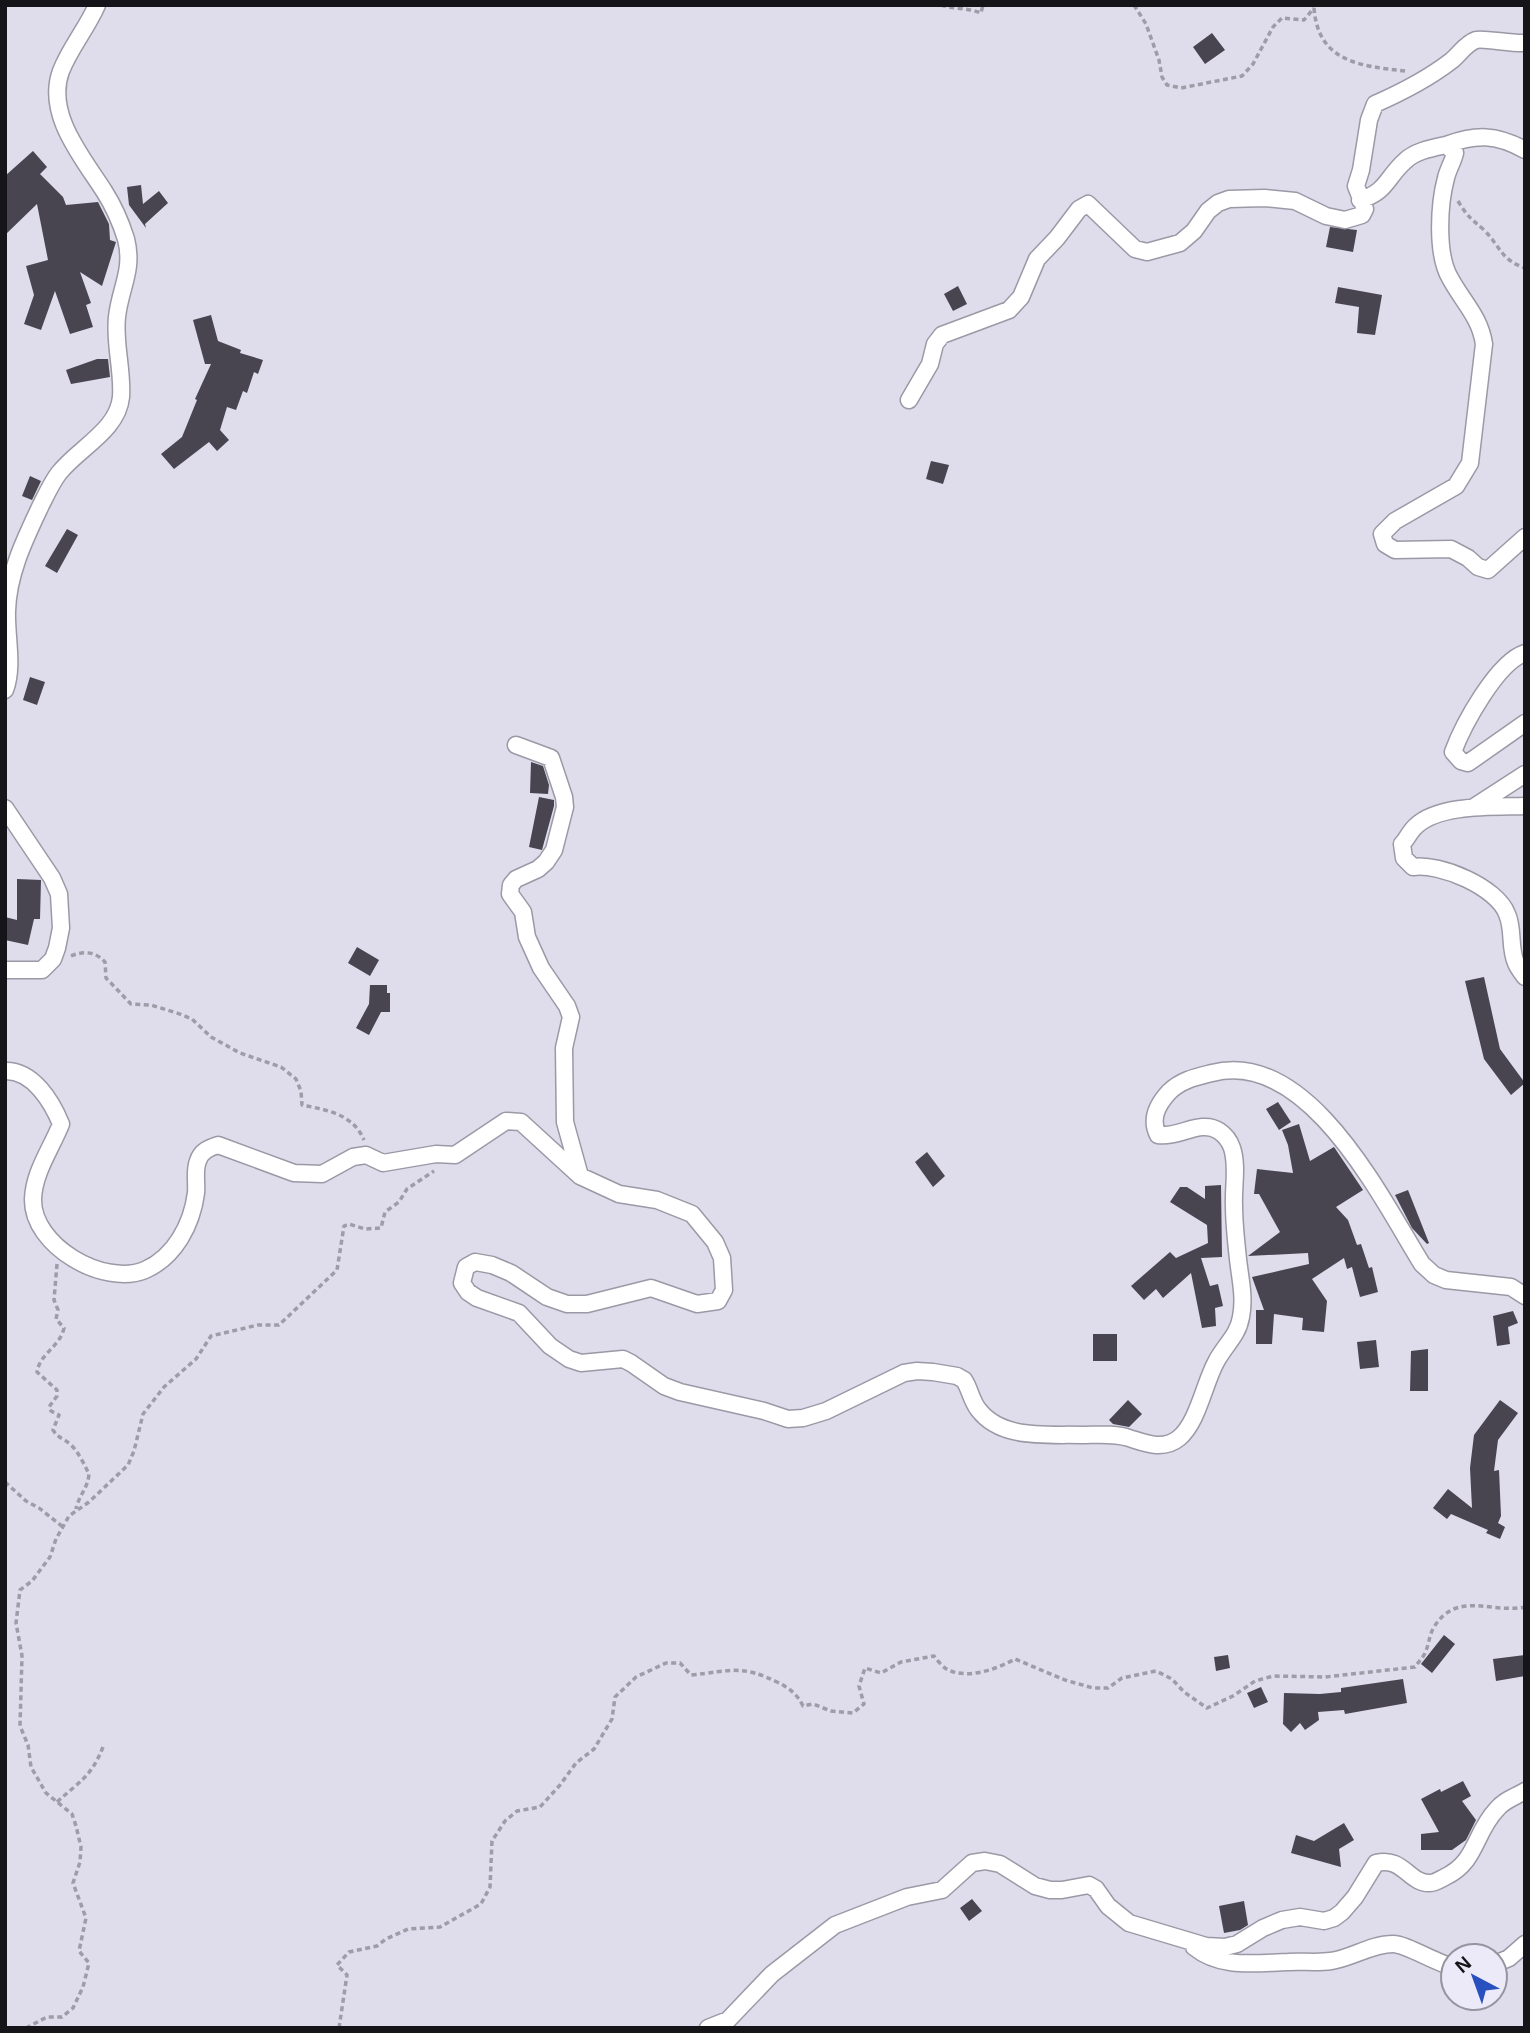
<svg xmlns="http://www.w3.org/2000/svg" width="1530" height="2033" viewBox="0 0 1530 2033" font-family="Helvetica,sans-serif">
<style>
.building{fill:#484551}
.lines{fill:none;stroke-linecap:round;stroke-linejoin:round}
.street-casing{stroke:#9b99a6;stroke-width:19}
.path{stroke:#9f9ca8;stroke-width:3.5;stroke-dasharray:5 3.5;stroke-linecap:butt}
.street{stroke:#fff;stroke-width:16}
</style>
<rect width="100%" height="100%" fill="#dfdceb"/>
<!-- building -->
<path class="building" d="M 1212,33 L 1225,50 L 1205,64 L 1193,47 Z
M 33,151 L 47,167 L 40,174 L 63,197 L 66,205 L 98,202 L 109,224 L 110,240 L 116,242 L 102,286 L 80,272 L 91,303 L 86,305 L 93,327 L 70,334 L 55,291 L 41,330 L 24,324 L 34,295 L 26,266 L 48,260 L 37,204 L 5,235 L 5,176 Z
M 141,185 L 143,204 L 159,191 L 168,203 L 145,224 L 146,228 L 129,205 L 127,187 Z
M 1330,227 L 1357,230 L 1353,252 L 1326,247 Z
M 958,286 L 967,304 L 953,311 L 944,294 Z
M 1338,287 L 1382,295 L 1375,335 L 1357,333 L 1359,307 L 1335,303 Z
M 211,315 L 218,341 L 241,350 L 240,353 L 263,360 L 258,374 L 254,372 L 247,393 L 243,391 L 236,410 L 227,407 L 220,430 L 229,440 L 217,451 L 209,442 L 174,469 L 161,454 L 182,437 L 197,400 L 195,399 L 211,364 L 205,364 L 193,320 Z
M 97,359 L 108,359 L 110,377 L 71,384 L 66,370 Z
M 931,461 L 949,465 L 943,484 L 926,479 Z
M 30,476 L 41,481 L 32,500 L 22,496 Z
M 67,529 L 78,535 L 57,573 L 45,566 Z
M 30,677 L 45,682 L 37,705 L 23,700 Z
M 531,762 L 543,766 L 549,785 L 548,794 L 530,793 Z
M 539,797 L 554,800 L 554,806 L 542,850 L 529,847 Z
M 17,879 L 41,880 L 40,919 L 34,919 L 28,945 L 5,940 L 5,917 L 17,920 Z
M 357,947 L 379,960 L 370,976 L 348,963 Z
M 1484,977 L 1500,1049 L 1525,1083 L 1511,1095 L 1484,1059 L 1465,981 Z
M 370,985 L 387,985 L 387,993 L 390,993 L 390,1012 L 381,1012 L 369,1035 L 356,1028 L 369,1004 Z
M 1278,1102 L 1291,1122 L 1279,1130 L 1266,1109 Z
M 1299,1124 L 1310,1161 L 1334,1147 L 1363,1190 L 1336,1207 L 1348,1220 L 1357,1245 L 1361,1244 L 1369,1268 L 1372,1267 L 1378,1292 L 1360,1297 L 1352,1267 L 1347,1269 L 1344,1258 L 1312,1279 L 1327,1301 L 1324,1332 L 1302,1330 L 1303,1318 L 1274,1314 L 1272,1344 L 1256,1344 L 1256,1310 L 1264,1310 L 1252,1277 L 1309,1264 L 1308,1253 L 1248,1256 L 1280,1232 L 1259,1194 L 1254,1194 L 1257,1169 L 1293,1173 L 1288,1145 L 1282,1130 Z
M 927,1152 L 945,1176 L 933,1187 L 915,1162 Z
M 1221,1185 L 1222,1257 L 1201,1258 L 1210,1286 L 1218,1284 L 1223,1306 L 1215,1308 L 1216,1326 L 1202,1328 L 1191,1273 L 1163,1298 L 1156,1289 L 1144,1300 L 1131,1286 L 1170,1252 L 1176,1258 L 1208,1243 L 1207,1225 L 1170,1202 L 1180,1187 L 1187,1187 L 1205,1199 L 1205,1186 Z
M 1408,1190 L 1429,1243 L 1427,1244 L 1412,1228 L 1395,1195 Z
M 1513,1311 L 1518,1323 L 1508,1327 L 1510,1344 L 1497,1346 L 1493,1316 Z
M 1093,1334 L 1117,1334 L 1117,1361 L 1093,1361 Z
M 1376,1340 L 1379,1367 L 1360,1369 L 1357,1342 Z
M 1428,1349 L 1428,1391 L 1410,1391 L 1411,1351 Z
M 1128,1400 L 1142,1414 L 1129,1427 L 1113,1424 L 1109,1420 Z
M 1500,1400 L 1518,1413 L 1498,1440 L 1494,1471 L 1499,1470 L 1501,1516 L 1498,1523 L 1505,1527 L 1500,1539 L 1486,1533 L 1488,1530 L 1451,1514 L 1447,1519 L 1433,1508 L 1448,1489 L 1472,1508 L 1470,1468 L 1474,1435 Z
M 1444,1635 L 1455,1644 L 1432,1673 L 1421,1664 Z
M 1228,1655 L 1230,1668 L 1216,1671 L 1214,1657 Z
M 1525,1655 L 1525,1676 L 1496,1681 L 1493,1659 Z
M 1403,1679 L 1407,1703 L 1345,1714 L 1344,1710 L 1318,1712 L 1319,1720 L 1305,1730 L 1300,1723 L 1291,1732 L 1283,1724 L 1284,1693 L 1320,1694 L 1341,1692 L 1341,1688 Z
M 1261,1687 L 1268,1702 L 1254,1708 L 1247,1693 Z
M 1463,1781 L 1471,1796 L 1462,1801 L 1476,1820 L 1466,1840 L 1452,1850 L 1421,1850 L 1421,1834 L 1439,1832 L 1421,1799 L 1440,1789 L 1441,1792 Z
M 1344,1823 L 1354,1840 L 1339,1849 L 1341,1867 L 1291,1853 L 1296,1835 L 1314,1841 Z
M 972,1899 L 982,1911 L 969,1921 L 960,1908 Z
M 1244,1901 L 1248,1925 L 1240,1930 L 1224,1933 L 1219,1906 Z"/>
<g class="lines">
<!-- street casing -->
<g class="street-casing">
<path id="street" d="M 1446,145 C 1476,134 1496,134 1525,150
M 1360,200 C 1387,192 1386,178 1405,161 C 1415,151 1432,148 1446,145 L 1455,153 C 1453,162 1448,169 1446,178 C 1439,204 1436,254 1450,278 C 1463,302 1480,317 1484,344 L 1470,463 L 1456,486 L 1395,521 L 1382,534 L 1385,544 L 1395,550 L 1451,549 L 1468,558 L 1478,567 L 1488,570 L 1525,537
M 909,400 L 930,364 L 935,344 L 942,335 L 1009,310 L 1021,297 L 1037,259 L 1057,238 L 1079,209 L 1088,204 L 1135,249 L 1147,252 L 1180,243 L 1194,231 L 1208,211 L 1218,203 L 1229,199 L 1265,198 L 1295,201 L 1326,216 L 1345,220 L 1362,215 L 1365,209 L 1356,186 L 1361,170 L 1369,120 L 1375,104 C 1400,93 1429,78 1451,61 C 1460,54 1465,44 1476,40 C 1484,38 1512,44 1525,43
M 1525,653 C 1497,662 1463,725 1453,752 L 1461,761 L 1468,763 L 1525,723
M 5,690 C 14,666 6,636 7,611 C 8,573 25,539 41,505 C 46,495 52,482 59,473 C 79,448 118,430 121,397 C 123,371 114,343 117,317 C 120,288 134,270 126,239 C 121,223 113,205 104,191 C 83,158 45,114 61,71 C 70,48 87,28 97,5
M 516,745 L 551,758 L 564,797 L 565,807 L 554,850 L 546,862 L 538,869 L 516,879 L 511,885 L 510,894 L 523,912 L 527,937 L 541,968 L 567,1006 L 571,1017 L 564,1048 L 565,1122 L 580,1176
M 1525,806 C 1494,807 1439,804 1416,826 C 1410,831 1407,839 1402,844 L 1404,858 L 1413,867 C 1440,863 1497,887 1507,914 C 1514,929 1509,948 1516,963 C 1518,968 1522,973 1525,977
M 1474,807 L 1525,774
M 5,808 L 52,878 L 59,894 L 61,928 L 57,948 L 53,959 L 42,970 L 5,970
M 5,1071 C 33,1070 52,1102 61,1124 C 51,1149 34,1172 33,1199 C 32,1246 104,1287 145,1270 C 175,1257 192,1224 196,1193 C 197,1183 194,1170 198,1161 C 201,1151 209,1148 218,1145 L 294,1173 L 322,1174 L 353,1157 L 366,1155 L 383,1163 L 436,1154 L 455,1155 L 506,1121 L 521,1122 L 580,1176 L 619,1194 L 657,1200 L 692,1214 L 715,1242 L 722,1258 L 724,1290 L 718,1301 L 697,1304 L 651,1288 L 587,1304 L 567,1304 L 547,1297 L 511,1273 L 492,1265 L 475,1262 L 466,1267 L 462,1283 L 468,1292 L 477,1298 L 519,1313 L 550,1346 L 569,1359 L 581,1363 L 623,1359 L 631,1363 L 664,1386 L 680,1392 L 764,1411 L 788,1419 L 803,1418 L 826,1411 L 904,1373 L 917,1371 L 933,1372 L 957,1376 L 964,1380 C 970,1389 971,1400 978,1409 C 1001,1440 1046,1434 1081,1435 C 1097,1435 1114,1433 1129,1438 C 1145,1443 1163,1451 1179,1438 C 1198,1422 1204,1384 1216,1362 C 1224,1346 1238,1336 1241,1317 C 1245,1297 1240,1278 1238,1259 C 1236,1241 1234,1223 1234,1206 C 1233,1187 1238,1166 1232,1148 C 1230,1142 1225,1135 1219,1131 C 1201,1119 1179,1138 1158,1135 C 1150,1119 1157,1105 1169,1092 C 1181,1080 1196,1077 1212,1073 C 1308,1048 1381,1198 1422,1264 L 1434,1275 L 1446,1280 L 1511,1287 L 1525,1296
M 1194,1947 C 1221,1969 1255,1963 1288,1962 C 1302,1961 1317,1963 1331,1961 C 1352,1958 1371,1944 1393,1944 C 1406,1944 1436,1963 1453,1967
M 1495,1964 L 1509,1958 L 1525,1944
M 708,2028 L 728,2020 L 772,1974 L 835,1925 L 907,1897 L 942,1890 L 972,1863 L 985,1861 L 1000,1864 L 1035,1886 L 1050,1890 L 1062,1890 L 1089,1885 L 1096,1889 L 1108,1906 L 1129,1923 L 1206,1946 L 1225,1947 L 1237,1944 L 1263,1928 L 1282,1920 L 1300,1917 L 1324,1921 L 1334,1918 L 1342,1912 L 1355,1897 L 1376,1863 C 1403,1856 1409,1884 1430,1883 C 1435,1883 1441,1879 1445,1877 C 1477,1862 1474,1833 1497,1809 C 1504,1800 1515,1797 1525,1791"/>
</g>
<!-- path -->
<path class="path" d="M 941,5 C 954,9 969,8 981,13 L 983,5
M 995,5 L 1005,5
M 1134,5 L 1146,24 L 1159,60 L 1162,77 L 1167,85 L 1181,88 L 1242,76 L 1253,64 L 1273,27 L 1282,18 L 1304,20 L 1314,8
M 1314,8 C 1318,62 1360,66 1405,71
M 1458,201 C 1468,218 1472,219 1484,230 C 1500,246 1501,260 1525,268
M 71,956 C 83,951 95,951 105,962 L 106,978 L 131,1004 L 151,1005 L 177,1013 L 192,1019 L 211,1037 L 240,1053 L 281,1067 L 296,1079 L 301,1091 L 302,1105 C 327,1110 353,1114 364,1140
M 57,1264 L 54,1300 L 58,1310 L 56,1319 L 64,1328 C 60,1347 40,1353 37,1372 L 57,1390 L 57,1396 L 49,1407 L 51,1411 L 59,1415 L 53,1430 C 58,1438 63,1438 70,1444 C 78,1451 84,1464 89,1474 C 88,1488 79,1495 76,1509
M 5,1482 L 26,1501 L 39,1508 L 63,1527
M 57,1802 C 80,1781 91,1777 103,1747
M 26,2028 L 47,2017 L 62,2017 L 73,2008 L 83,1987 L 89,1963 L 79,1951 L 86,1918 L 73,1883 L 80,1862 L 81,1847 L 76,1826 L 72,1814 L 46,1793 L 31,1767 L 28,1745 L 20,1726 L 22,1656 L 16,1623 L 20,1590 L 32,1581 L 50,1557 L 56,1539 L 69,1516 L 89,1502 L 128,1465 L 134,1451 L 143,1414 L 164,1387 L 196,1359 L 211,1336 L 258,1325 L 279,1325 L 337,1270 L 344,1226 L 349,1224 L 365,1229 L 381,1228 L 385,1212 L 399,1202 L 407,1189 L 434,1171
M 339,2028 L 347,1975 L 337,1965 L 349,1952 L 377,1946 L 386,1939 L 408,1929 L 440,1927 L 481,1904 L 490,1887 L 492,1841 L 505,1821 L 517,1811 L 540,1807 L 560,1785 L 576,1763 L 594,1749 L 612,1719 L 615,1697 L 636,1677 L 666,1663 L 680,1663 L 691,1675 C 731,1671 741,1664 779,1683 C 789,1688 798,1695 803,1706 L 813,1704 L 831,1711 L 853,1713 L 864,1704 L 859,1686 L 865,1668 L 881,1673 L 901,1662 L 934,1656 C 937,1660 941,1665 945,1668 C 965,1681 997,1669 1015,1659 L 1065,1680 L 1093,1688 L 1108,1688 L 1122,1678 L 1156,1671 L 1172,1679 L 1184,1692 L 1207,1708 L 1233,1696 L 1255,1681 L 1273,1676 L 1325,1677 L 1415,1667 C 1418,1662 1423,1658 1425,1653 C 1429,1645 1429,1635 1434,1627 C 1457,1590 1492,1614 1525,1607"/>
<!-- street -->
<use href="#street" class="street"/>
</g>
<!-- border -->
<rect width="1530" height="2033" fill="none" stroke="#151419" stroke-width="14"/>
<!-- north arrow -->
<g transform="translate(1474 1977) rotate(319)"><circle r="33" fill="#ece9f8" stroke="#96949f" stroke-width="2"/>
<path d="M0-5L12 26L0 18L-12 26Z" fill="#2850bf"/>
<text y="-10" font-size="19" font-weight="bold" text-anchor="middle" fill="#151419">N</text>
</g>
</svg>
